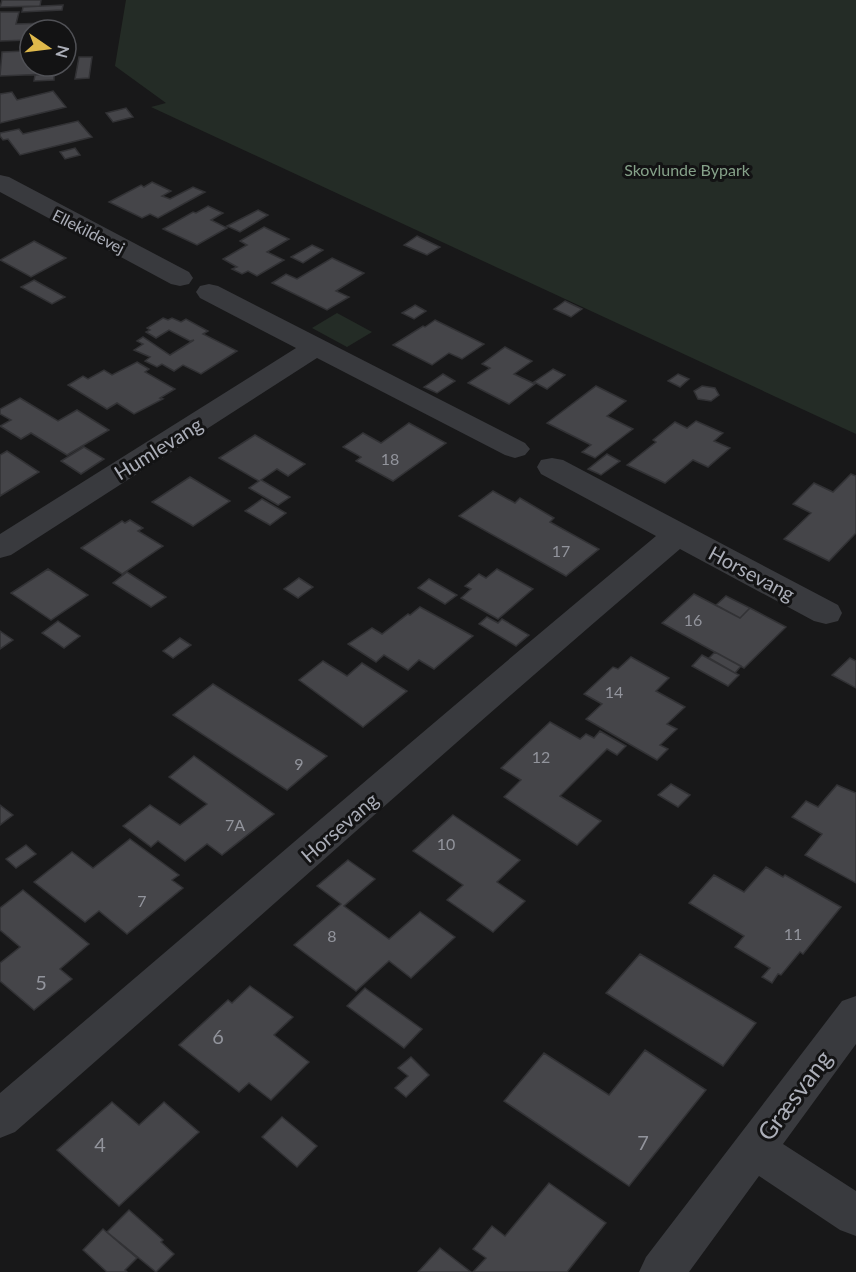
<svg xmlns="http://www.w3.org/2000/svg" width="856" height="1272" viewBox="0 0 856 1272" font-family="Lato,sans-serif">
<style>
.green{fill:#242c26}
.building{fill:#454549;stroke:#323235;stroke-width:1.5}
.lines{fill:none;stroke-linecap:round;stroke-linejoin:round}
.minor{fill:#393a3e;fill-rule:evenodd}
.labels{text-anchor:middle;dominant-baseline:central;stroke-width:6;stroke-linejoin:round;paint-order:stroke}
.far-park-label{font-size:16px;fill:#85a189;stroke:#131314}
.far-street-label{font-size:16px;fill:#abaeb8;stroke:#131314}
.number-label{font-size:16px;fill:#92949c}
.street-label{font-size:20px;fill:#abaeb8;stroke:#131314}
.near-number-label{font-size:20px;fill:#92949c}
.near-street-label{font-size:24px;fill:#abaeb8;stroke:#131314}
</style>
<rect width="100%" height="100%" fill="#181819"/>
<!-- green -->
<path class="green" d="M 126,0 L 856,0 L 856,434 L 151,107 L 166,103 L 115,66 Z
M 337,313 L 372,332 L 347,347 L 312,328 Z"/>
<!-- building -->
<path class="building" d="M 2,0 L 41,0 L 40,6 L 0,7 Z
M 63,5 L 62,10 L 22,12 L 23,7 Z
M 0,12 L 19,12 L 16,24 L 46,23 L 44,30 L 30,30 L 30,40 L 0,41 Z
M 25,51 L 24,56 L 30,56 L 30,66 L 49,66 L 48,74 L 0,76 L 2,52 Z
M 79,57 L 92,57 L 89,78 L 75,79 Z
M 54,74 L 54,80 L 34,81 L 35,75 Z
M 53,91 L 66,107 L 0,123 L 0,94 L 12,92 L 17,100 Z
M 126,108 L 133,117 L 113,122 L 106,113 Z
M 78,121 L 92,137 L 20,155 L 8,139 L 3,140 L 0,136 L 0,133 L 19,129 L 23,134 Z
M 75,148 L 80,155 L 65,159 L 60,152 Z
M 152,182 L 171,191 L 162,196 L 170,199 L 193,187 L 205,192 L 158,218 L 150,214 L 142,218 L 109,202 L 141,185 L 144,187 Z
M 208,206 L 223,213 L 211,220 L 227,228 L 197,245 L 163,229 L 193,212 L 196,213 Z
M 258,210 L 268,215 L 240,232 L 227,226 Z
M 264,227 L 289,239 L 267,252 L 284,260 L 257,276 L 248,271 L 242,274 L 232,269 L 237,267 L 223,259 L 247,245 L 240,241 Z
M 417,236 L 440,247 L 427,255 L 404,245 Z
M 34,241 L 66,258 L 31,277 L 0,260 Z
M 312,245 L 323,250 L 303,263 L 291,257 Z
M 332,258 L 364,273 L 336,291 L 349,297 L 327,310 L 272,283 L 286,274 L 297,279 Z
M 34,280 L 65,297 L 52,304 L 21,287 Z
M 565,301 L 582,309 L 571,317 L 554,309 Z
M 415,305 L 426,311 L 414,319 L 402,313 Z
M 163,318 L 168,320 L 172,318 L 181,322 L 186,319 L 208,331 L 203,334 L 237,351 L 201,374 L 183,365 L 174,371 L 162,364 L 157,367 L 145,361 L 150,357 L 134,350 L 143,344 L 137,341 L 143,337 L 170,355 L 194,340 L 190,341 L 169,330 L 156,338 L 146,332 L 150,330 L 147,328 Z
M 435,320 L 484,344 L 462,359 L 449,353 L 432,365 L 393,345 L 423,326 L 425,327 Z
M 505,347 L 532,361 L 514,374 L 535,384 L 509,404 L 468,383 L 490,368 L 482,364 Z
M 137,362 L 149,369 L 145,372 L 175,389 L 160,398 L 163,399 L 134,414 L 117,403 L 107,409 L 68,385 L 83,376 L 88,379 L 104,370 L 112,375 Z
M 553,369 L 565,375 L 547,389 L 534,382 Z
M 443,374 L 455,381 L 437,393 L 424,387 Z
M 678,374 L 689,379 L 680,387 L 668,381 Z
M 596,386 L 626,401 L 607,416 L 633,429 L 595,458 L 582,452 L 591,445 L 547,423 Z
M 702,386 L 715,388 L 719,395 L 711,401 L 698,399 L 694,391 Z
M 20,398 L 58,421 L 77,410 L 109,430 L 67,455 L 31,433 L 21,439 L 0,426 L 11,420 L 0,414 L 0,409 Z
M 696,421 L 723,433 L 714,441 L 730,448 L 708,467 L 693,460 L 665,483 L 627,465 L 656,442 L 653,440 L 675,422 L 687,428 Z
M 409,423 L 446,443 L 393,481 L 356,461 L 361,457 L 343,447 L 363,433 L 381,443 Z
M 255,435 L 305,464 L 288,476 L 277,469 L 261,480 L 290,497 L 278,505 L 249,488 L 259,481 L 219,458 Z
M 84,447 L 104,459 L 81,474 L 61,461 Z
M 7,451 L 39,472 L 0,496 L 0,455 Z
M 607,454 L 620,461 L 601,475 L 588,469 Z
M 851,474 L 856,476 L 856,533 L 829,561 L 784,539 L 811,513 L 793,504 L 814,483 L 833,492 Z
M 190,477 L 230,501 L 193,526 L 152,502 Z
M 493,491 L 515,503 L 520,498 L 554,518 L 550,522 L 599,549 L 566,576 L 459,516 Z
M 262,499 L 286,513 L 270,525 L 245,511 Z
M 130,520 L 143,528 L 138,531 L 163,546 L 122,574 L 81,548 L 122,521 L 125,523 Z
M 48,569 L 88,595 L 51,620 L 11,593 Z
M 497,569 L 533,589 L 498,619 L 461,598 L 471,589 L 465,586 L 479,574 L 486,578 Z
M 127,572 L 166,597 L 151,607 L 113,583 Z
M 299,578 L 313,587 L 298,598 L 284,589 Z
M 429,579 L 457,595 L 445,604 L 418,588 Z
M 694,594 L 740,618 L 750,608 L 786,627 L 744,668 L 662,623 Z
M 726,596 L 750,608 L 740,618 L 716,605 Z
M 420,607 L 473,636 L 434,669 L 419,660 L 408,670 L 384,655 L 376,662 L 348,644 L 372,628 L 382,634 L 408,614 L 410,615 Z
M 487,617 L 498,623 L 502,619 L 529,635 L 516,646 L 479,624 Z
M 58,621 L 80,636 L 64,648 L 42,633 Z
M 0,631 L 13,640 L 0,649 Z
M 180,638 L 191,645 L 173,658 L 163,651 Z
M 715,652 L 741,666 L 735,673 L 709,658 Z
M 702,655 L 735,673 L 739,675 L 728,686 L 692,666 Z
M 631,657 L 669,678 L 656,691 L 685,707 L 667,724 L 677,729 L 660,745 L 668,749 L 657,760 L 586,719 L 602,704 L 584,694 L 613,667 L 618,669 Z
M 850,658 L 856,661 L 856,688 L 832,675 Z
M 323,661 L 347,676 L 362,663 L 407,691 L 363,727 L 299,680 Z
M 213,684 L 327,756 L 287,790 L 173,715 Z
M 550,722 L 580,739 L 586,734 L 594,738 L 600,731 L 626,746 L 617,755 L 607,749 L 560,796 L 601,821 L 577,845 L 504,797 L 521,780 L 501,768 Z
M 194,756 L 274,814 L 222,855 L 207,844 L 185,861 L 158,841 L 151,847 L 123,826 L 150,805 L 180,825 L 207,804 L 169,777 Z
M 671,784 L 690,795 L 678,807 L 658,795 Z
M 837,785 L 856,793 L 856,883 L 805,855 L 822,834 L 792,817 L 806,801 L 818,807 Z
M 0,805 L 13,815 L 0,825 Z
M 453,815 L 520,860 L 497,882 L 525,901 L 493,932 L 447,900 L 463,885 L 413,851 Z
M 130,839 L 179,875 L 172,880 L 183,888 L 127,934 L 99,911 L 85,922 L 34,882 L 72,852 L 93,868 Z
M 26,845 L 36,854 L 16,868 L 6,859 Z
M 348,860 L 375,879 L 344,906 L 389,939 L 420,912 L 455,937 L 411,978 L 389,961 L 356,991 L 294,945 L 341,904 L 317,886 Z
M 766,867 L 783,877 L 785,875 L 841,907 L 803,954 L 800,952 L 781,975 L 778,974 L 772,983 L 762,977 L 770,968 L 735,947 L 744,936 L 689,903 L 714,875 L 744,892 Z
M 23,890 L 89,944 L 60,969 L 72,979 L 34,1010 L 0,981 L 0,963 L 20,947 L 0,930 L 0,908 Z
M 640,954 L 756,1023 L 723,1066 L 606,993 Z
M 250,986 L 293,1017 L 274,1035 L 309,1062 L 271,1100 L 249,1083 L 239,1092 L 179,1045 L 228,1000 L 232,1003 Z
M 365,988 L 422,1029 L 404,1048 L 347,1006 Z
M 645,1050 L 706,1090 L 629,1186 L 504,1101 L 544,1053 L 609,1095 Z
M 411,1057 L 429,1075 L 406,1097 L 395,1088 L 408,1076 L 398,1068 Z
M 112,1102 L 139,1125 L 164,1102 L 199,1132 L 119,1206 L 57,1150 Z
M 282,1117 L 317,1146 L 297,1167 L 262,1137 Z
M 549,1183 L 606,1223 L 567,1272 L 473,1272 L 486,1258 L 473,1249 L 492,1226 L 505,1236 Z
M 129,1210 L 163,1240 L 161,1242 L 174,1254 L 156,1272 L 107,1232 Z
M 103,1229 L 137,1258 L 125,1270 L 127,1272 L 107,1272 L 83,1250 Z
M 440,1248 L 471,1272 L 418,1272 Z"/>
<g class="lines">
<!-- minor -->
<path class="minor" d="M 0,175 L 9,177 L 189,272 L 193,278 L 189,284 L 180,286 L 171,284 L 0,192 Z
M 209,284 L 218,286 L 525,443 L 530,449 L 525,455 L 515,458 L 505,455 L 317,358 L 11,555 L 0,558 L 0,534 L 296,348 L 200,298 L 196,292 L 200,286 Z
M 552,458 L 563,460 L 838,605 L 842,613 L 838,621 L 826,624 L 814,621 L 680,549 C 456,740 237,938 15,1132 L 0,1138 L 0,1093 C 219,907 436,719 656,536 L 541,474 L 537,467 L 541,460 Z
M 856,996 L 856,1044 L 783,1144 L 856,1191 L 856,1236 L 840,1230 L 759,1176 L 689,1272 L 639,1272 L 646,1257 L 842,1001 Z"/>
</g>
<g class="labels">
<!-- far-park labels -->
<g class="far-park-label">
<text x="687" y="169">Skovlunde Bypark</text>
</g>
<!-- far-street labels -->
<g class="far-street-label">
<text transform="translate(89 231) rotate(27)">Ellekildevej</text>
</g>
<!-- number labels -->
<g class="number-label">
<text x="390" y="458">18</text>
<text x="561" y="550">17</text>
<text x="693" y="619">16</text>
<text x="614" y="691">14</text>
<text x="541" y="756">12</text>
<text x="299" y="763">9</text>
<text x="235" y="824">7A</text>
<text x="446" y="843">10</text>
<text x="142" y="900">7</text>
<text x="793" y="933">11</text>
<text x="332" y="935">8</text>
</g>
<!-- street labels -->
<g class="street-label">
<text transform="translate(158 448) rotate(-32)">Humlevang</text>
<text transform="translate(752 573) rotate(28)">Horsevang</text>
<text transform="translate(339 827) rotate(-41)">Horsevang</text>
</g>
<!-- near-number labels -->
<g class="near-number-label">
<text x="41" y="982">5</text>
<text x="218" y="1036">6</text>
<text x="643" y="1142">7</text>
<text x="100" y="1144">4</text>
</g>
<!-- near-street labels -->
<g class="near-street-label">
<text transform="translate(794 1095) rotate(-53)">Græsvang</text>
</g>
</g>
<!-- north arrow -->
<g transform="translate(48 48) rotate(104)"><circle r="28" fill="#131314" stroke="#505156" stroke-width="1.5"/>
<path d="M0-4.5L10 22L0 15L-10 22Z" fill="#dfb94b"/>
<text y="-9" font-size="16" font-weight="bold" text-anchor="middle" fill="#abaeb8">N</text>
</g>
</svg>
